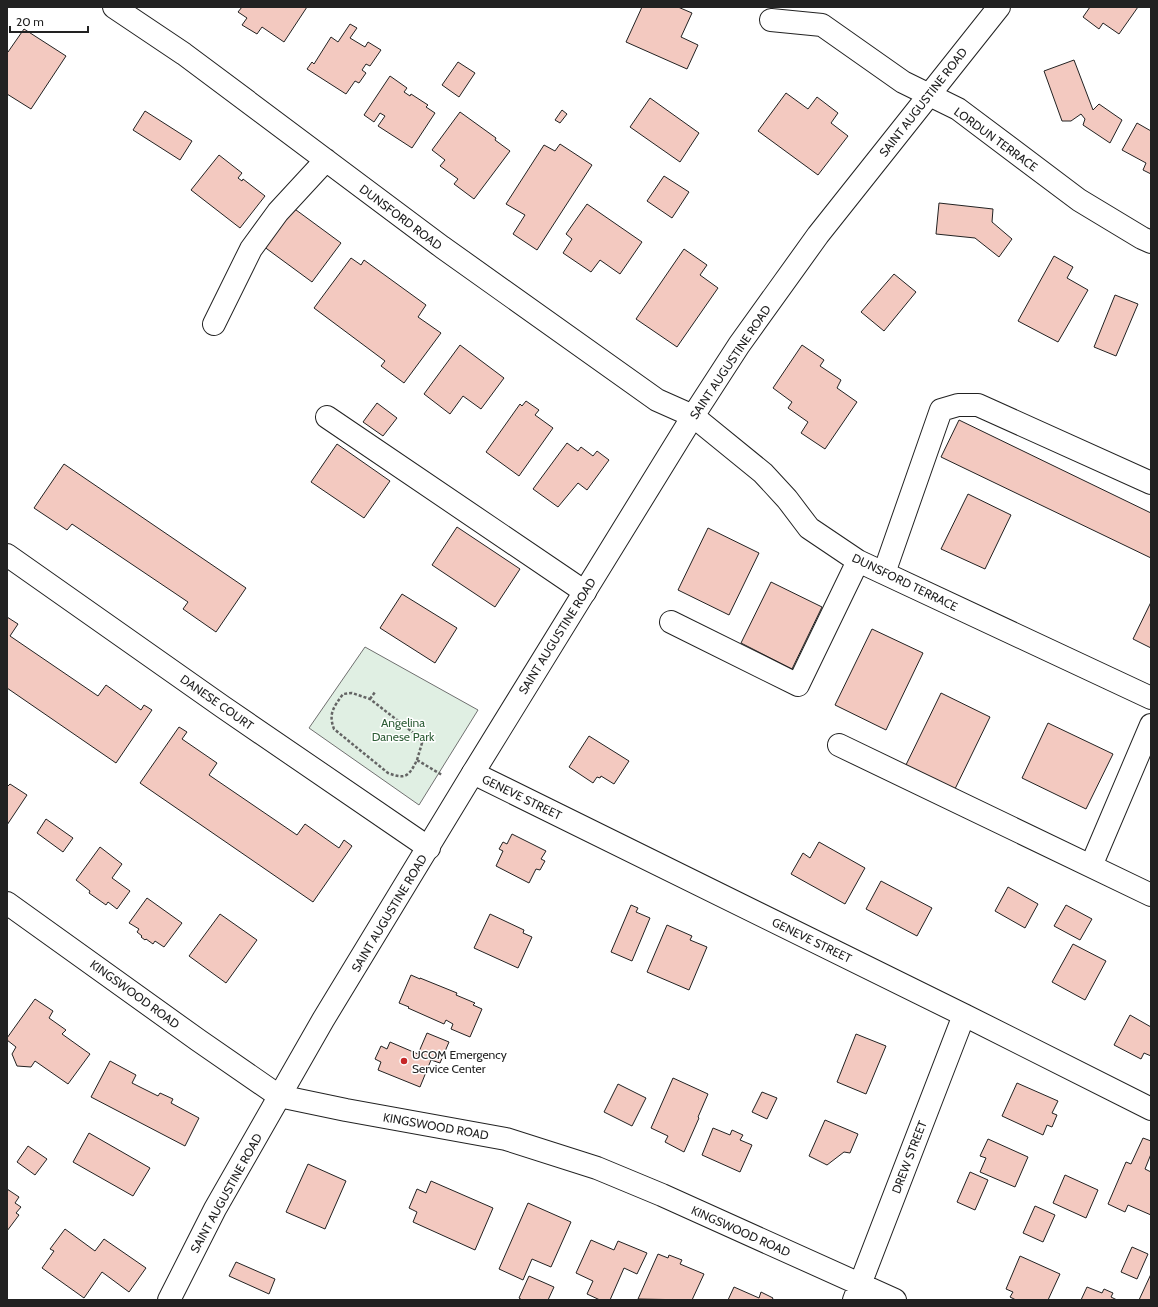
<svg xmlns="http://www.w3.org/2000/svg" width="1158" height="1307" viewBox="0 0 1158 1307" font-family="Cabin,sans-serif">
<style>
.green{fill:#e0efe3;stroke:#6f6f6f}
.building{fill:#f3c9c0;stroke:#222}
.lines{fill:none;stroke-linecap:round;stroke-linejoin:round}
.minor-casing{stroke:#222;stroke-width:24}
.major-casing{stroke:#222;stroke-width:24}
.path{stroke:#646464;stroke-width:2.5;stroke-dasharray:3 2;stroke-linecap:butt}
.minor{stroke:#fff;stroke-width:22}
.major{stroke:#fff;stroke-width:22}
.poi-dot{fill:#c62828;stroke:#fff;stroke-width:1.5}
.labels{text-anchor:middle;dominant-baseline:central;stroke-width:3;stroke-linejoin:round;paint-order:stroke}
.street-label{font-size:12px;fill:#222;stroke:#fff}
.park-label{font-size:12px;fill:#2f5e38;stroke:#fff}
.poi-label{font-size:12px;fill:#222;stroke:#fff;text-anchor:start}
</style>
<rect width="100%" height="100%" fill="#fff"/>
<!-- green -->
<path class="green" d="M 365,647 L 478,710 L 419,805 L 309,728 Z"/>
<!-- building -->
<path class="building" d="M 242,7 L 307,7 L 284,42 L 262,27 L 257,34 L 242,25 L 247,18 L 238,12 Z
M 642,7 L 678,7 L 692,13 L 681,37 L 698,45 L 687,69 L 626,42 Z
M 1090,7 L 1138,7 L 1119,34 L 1103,23 L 1099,29 L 1083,17 Z
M 350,24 L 357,28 L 350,38 L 365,47 L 368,42 L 381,50 L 370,66 L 366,64 L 362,70 L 366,73 L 359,83 L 355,81 L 346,94 L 307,69 L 312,62 L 314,64 L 331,37 L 338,42 Z
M 24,29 L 66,56 L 31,109 L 7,94 L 7,51 L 8,52 Z
M 1074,60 L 1093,110 L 1099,104 L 1122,120 L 1110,143 L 1083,125 L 1085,119 L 1081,114 L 1071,121 L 1062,121 L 1044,71 Z
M 458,62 L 475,73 L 459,97 L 442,85 Z
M 390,76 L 407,88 L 404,92 L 410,96 L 411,94 L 428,105 L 426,107 L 435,113 L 412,148 L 378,126 L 385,116 L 380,113 L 374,122 L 364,115 Z
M 786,93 L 808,109 L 817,97 L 838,113 L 831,123 L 848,136 L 818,175 L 758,131 Z
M 650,98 L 699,133 L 680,162 L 630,127 Z
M 562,110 L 567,114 L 560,123 L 555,120 Z
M 145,111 L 192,141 L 180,160 L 133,130 Z
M 460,112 L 496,138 L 495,140 L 510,151 L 474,199 L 454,184 L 458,179 L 440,166 L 445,160 L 432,150 Z
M 1137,123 L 1151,131 L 1151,174 L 1143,170 L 1146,163 L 1122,150 Z
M 560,144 L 592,165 L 537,250 L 513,234 L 525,215 L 506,204 L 544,145 L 555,151 Z
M 219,155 L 242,173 L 238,178 L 242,181 L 243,179 L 265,196 L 240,228 L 191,190 Z
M 664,176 L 689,192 L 672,218 L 647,201 Z
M 939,203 L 993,209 L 992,222 L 1012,239 L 999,257 L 975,238 L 936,234 Z
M 587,204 L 642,242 L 620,274 L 600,260 L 591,272 L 563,253 L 572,239 L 566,234 Z
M 292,207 L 341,243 L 312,282 L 263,246 Z
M 684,249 L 707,265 L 700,275 L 718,288 L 677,347 L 636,319 Z
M 1054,256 L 1073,267 L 1067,278 L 1088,290 L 1058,342 L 1018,321 Z
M 351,258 L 361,265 L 364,260 L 426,305 L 418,317 L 441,333 L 404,383 L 381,366 L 385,361 L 314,308 Z
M 894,274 L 916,292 L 884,331 L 861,312 Z
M 1115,295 L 1138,304 L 1116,356 L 1094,347 Z
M 460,345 L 504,378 L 481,409 L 463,396 L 450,414 L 424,394 Z
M 802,345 L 824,360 L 820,366 L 841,380 L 837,388 L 857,402 L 825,449 L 801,433 L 808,422 L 788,408 L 792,402 L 773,388 Z
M 526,401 L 539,410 L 535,415 L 553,428 L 519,476 L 486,452 L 520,404 L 522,406 Z
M 377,403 L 397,418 L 383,436 L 363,422 Z
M 959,420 L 1151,513 L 1151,558 L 941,457 Z
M 567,443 L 578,451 L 581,447 L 593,456 L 597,451 L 609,460 L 587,490 L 578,483 L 558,507 L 533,489 Z
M 337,444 L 390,481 L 364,518 L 311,482 Z
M 64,464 L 246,588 L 216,632 L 183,609 L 188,602 L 72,524 L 67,530 L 34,508 Z
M 968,494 L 1011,515 L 985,569 L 941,549 Z
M 457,527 L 520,569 L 495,607 L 432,565 Z
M 708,528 L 759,553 L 729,615 L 678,590 Z
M 771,582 L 822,607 L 792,669 L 741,643 Z
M 402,594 L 457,628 L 435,663 L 380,628 Z
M 1151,602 L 1151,648 L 1133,639 Z
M 7,617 L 18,624 L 10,636 L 98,696 L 106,685 L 141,710 L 144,705 L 152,710 L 116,763 L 7,688 Z
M 872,629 L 923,653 L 886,730 L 835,705 Z
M 941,693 L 990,717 L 953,793 L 904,769 Z
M 1048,723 L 1113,754 L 1086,809 L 1022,778 Z
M 179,727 L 187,732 L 182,739 L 217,763 L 209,775 L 297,835 L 305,824 L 339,848 L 344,840 L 352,846 L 313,902 L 140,783 Z
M 589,736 L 629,761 L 614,784 L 601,776 L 600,778 L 597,777 L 593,783 L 569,767 Z
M 10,784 L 27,795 L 7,825 L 7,787 Z
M 46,819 L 73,838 L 63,852 L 37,833 Z
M 512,834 L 546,851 L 541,859 L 545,861 L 540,870 L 536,869 L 529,883 L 496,866 L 503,851 L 499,849 L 503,842 L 507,844 Z
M 819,842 L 865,868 L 845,904 L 791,874 L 803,853 L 810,858 Z
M 100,847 L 122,864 L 112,878 L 130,891 L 117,909 L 108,902 L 106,905 L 89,893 L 90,891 L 76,880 Z
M 881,881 L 932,908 L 917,936 L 866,909 Z
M 1008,887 L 1038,904 L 1025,928 L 995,911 Z
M 147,898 L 182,923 L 164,947 L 155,941 L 153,944 L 146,939 L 145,940 L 141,937 L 142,936 L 137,932 L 139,929 L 129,923 Z
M 631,905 L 638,908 L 636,912 L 650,918 L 632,961 L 611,952 Z
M 1066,905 L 1092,919 L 1080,940 L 1054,926 Z
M 220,914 L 257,940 L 226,983 L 189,956 Z
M 490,914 L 524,930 L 523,933 L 532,937 L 518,968 L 474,948 Z
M 667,925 L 692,936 L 690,940 L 707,947 L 689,990 L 647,972 Z
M 1073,944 L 1106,961 L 1085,1000 L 1052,982 Z
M 411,975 L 420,979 L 420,978 L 457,993 L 456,995 L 475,1003 L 473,1005 L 482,1009 L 470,1037 L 451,1029 L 453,1024 L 446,1020 L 444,1024 L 408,1008 L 409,1007 L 399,1003 Z
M 35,999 L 53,1011 L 49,1018 L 66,1030 L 62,1034 L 90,1054 L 68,1084 L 35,1061 L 31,1067 L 17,1066 L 12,1054 L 16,1047 L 7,1040 L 7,1038 Z
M 1130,1015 L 1151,1027 L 1151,1056 L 1144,1053 L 1141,1059 L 1114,1045 Z
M 427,1033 L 449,1042 L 440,1063 L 431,1060 L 420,1087 L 378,1070 L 381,1062 L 375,1059 L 381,1046 L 387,1049 L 390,1042 L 418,1054 Z
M 856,1034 L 886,1046 L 866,1094 L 837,1082 Z
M 110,1061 L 136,1075 L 132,1083 L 158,1096 L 160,1093 L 173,1099 L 171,1103 L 199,1118 L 185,1146 L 91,1097 Z
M 673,1078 L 708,1094 L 698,1117 L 699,1118 L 684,1152 L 665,1142 L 668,1136 L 651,1128 Z
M 1017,1083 L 1058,1101 L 1052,1113 L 1057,1115 L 1052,1127 L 1047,1125 L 1043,1135 L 1002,1116 Z
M 618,1084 L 646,1098 L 632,1126 L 604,1112 Z
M 762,1092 L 777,1098 L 767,1119 L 752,1112 Z
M 825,1120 L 858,1134 L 850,1153 L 844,1152 L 827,1165 L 809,1156 Z
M 713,1128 L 730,1135 L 732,1130 L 743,1135 L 740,1140 L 752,1145 L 740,1172 L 702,1155 Z
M 89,1133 L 150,1168 L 133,1196 L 73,1162 Z
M 1143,1138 L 1151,1141 L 1151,1154 L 1145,1169 L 1151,1172 L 1151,1215 L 1128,1205 L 1125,1212 L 1108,1204 L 1126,1162 L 1131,1164 Z
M 988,1139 L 1028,1157 L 1015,1187 L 980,1172 L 986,1158 L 980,1156 Z
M 28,1146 L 47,1159 L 35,1175 L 17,1162 Z
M 308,1164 L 346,1181 L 325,1229 L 286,1212 Z
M 970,1172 L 988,1180 L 975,1210 L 957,1202 Z
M 1065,1175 L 1098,1190 L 1086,1218 L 1053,1203 Z
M 431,1181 L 493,1208 L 475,1250 L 413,1222 L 417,1212 L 409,1208 L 417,1189 L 426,1193 Z
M 7,1189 L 19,1197 L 15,1203 L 21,1207 L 16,1213 L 19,1215 L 7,1231 Z
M 528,1203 L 571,1222 L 551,1267 L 532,1259 L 523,1280 L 499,1269 Z
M 1035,1206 L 1055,1215 L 1043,1242 L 1023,1233 Z
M 65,1229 L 95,1251 L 104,1239 L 146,1268 L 129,1292 L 102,1272 L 84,1298 L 42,1268 L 54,1251 L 50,1249 Z
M 591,1240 L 614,1250 L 618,1241 L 647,1253 L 637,1274 L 624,1268 L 610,1300 L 600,1300 L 587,1294 L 593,1281 L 576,1273 Z
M 1132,1247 L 1148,1254 L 1137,1279 L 1121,1272 Z
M 658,1254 L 668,1258 L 669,1255 L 682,1260 L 680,1264 L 704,1274 L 692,1300 L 638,1299 Z
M 1020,1256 L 1060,1274 L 1048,1300 L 1016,1300 L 1010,1297 L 1013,1292 L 1006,1289 Z
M 236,1262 L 275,1279 L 269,1294 L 229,1276 Z
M 1151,1274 L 1151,1300 L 1139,1300 Z
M 529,1276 L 554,1287 L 548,1300 L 522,1300 L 519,1298 Z
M 734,1287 L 759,1298 L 761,1292 L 773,1298 L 772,1300 L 728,1300 Z
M 1087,1287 L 1102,1293 L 1104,1289 L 1113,1293 L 1111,1297 L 1117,1300 L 1081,1300 Z"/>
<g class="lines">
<!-- minor casing -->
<g class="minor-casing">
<path id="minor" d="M 114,7 L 184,54 L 442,247 L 657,400 L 693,416 L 763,473 L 787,499 L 809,528 L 858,561 L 1151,698
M 771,20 L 822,25 L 903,82 L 958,109 L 1079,200 L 1142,238 L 1151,242
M 214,324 L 251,249 L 278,212 L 326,160
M 327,417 L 585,592
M 7,555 L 223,707 L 429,848
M 884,573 L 941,410 L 958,405 L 978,405 L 1151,483
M 671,622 L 798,685 L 858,561
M 839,745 L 1151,895
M 473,773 L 964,1015 L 1151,1109
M 1091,866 L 1151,725
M 7,903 L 198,1040 L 279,1096 L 346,1110 L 506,1139 L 597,1168 L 662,1195 L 895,1300
M 854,1300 L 964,1015"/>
</g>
<!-- major casing -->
<g class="major-casing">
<path id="major" d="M 169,1300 L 215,1209 L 323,1020 L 473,773 L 693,416 L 739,345 L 818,235 L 999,7"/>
</g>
<!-- path -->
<path class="path" d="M 370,699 L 375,692
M 417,760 L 422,743 L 415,734 L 370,699 L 352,693 L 343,694 C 334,707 328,713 334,729 L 388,773 C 406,780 409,776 417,760 L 442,775"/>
<!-- minor -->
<use href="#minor" class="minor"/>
<!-- major -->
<use href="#major" class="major"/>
</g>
<!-- markers -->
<circle class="poi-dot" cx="404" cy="1061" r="4"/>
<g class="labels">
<!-- street labels -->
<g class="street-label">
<text transform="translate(923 102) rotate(-52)">SAINT AUGUSTINE ROAD</text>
<text transform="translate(996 139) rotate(36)">LORDUN TERRACE</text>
<text transform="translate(401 217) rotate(37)">DUNSFORD ROAD</text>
<text transform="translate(730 362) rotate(-56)">SAINT AUGUSTINE ROAD</text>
<text transform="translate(905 582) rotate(26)">DUNSFORD TERRACE</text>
<text transform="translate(557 636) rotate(-58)">SAINT AUGUSTINE ROAD</text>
<text transform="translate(217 702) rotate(35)">DANESE COURT</text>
<text transform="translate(522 797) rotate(26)">GENEVE STREET</text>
<text transform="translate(389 913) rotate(-59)">SAINT AUGUSTINE ROAD</text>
<text transform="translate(812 940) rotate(26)">GENEVE STREET</text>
<text transform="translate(135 994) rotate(36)">KINGSWOOD ROAD</text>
<text transform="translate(436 1126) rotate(10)">KINGSWOOD ROAD</text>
<text transform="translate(909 1157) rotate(-69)">DREW STREET</text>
<text transform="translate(226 1193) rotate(-61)">SAINT AUGUSTINE ROAD</text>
<text transform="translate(741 1231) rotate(24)">KINGSWOOD ROAD</text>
</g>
<!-- park labels -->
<g class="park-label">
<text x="403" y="722">Angelina<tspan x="403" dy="14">Danese Park</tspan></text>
</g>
<!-- poi labels -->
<g class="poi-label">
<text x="412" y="1054">UCOM Emergency<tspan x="412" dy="14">Service Center</tspan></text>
</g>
</g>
<!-- border -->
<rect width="1158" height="1307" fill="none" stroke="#222222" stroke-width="16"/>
<!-- scale -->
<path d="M10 26v6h78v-6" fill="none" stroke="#222222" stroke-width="2"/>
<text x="16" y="26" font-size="12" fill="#222222" stroke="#ffffff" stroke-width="3" paint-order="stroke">20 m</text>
</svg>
